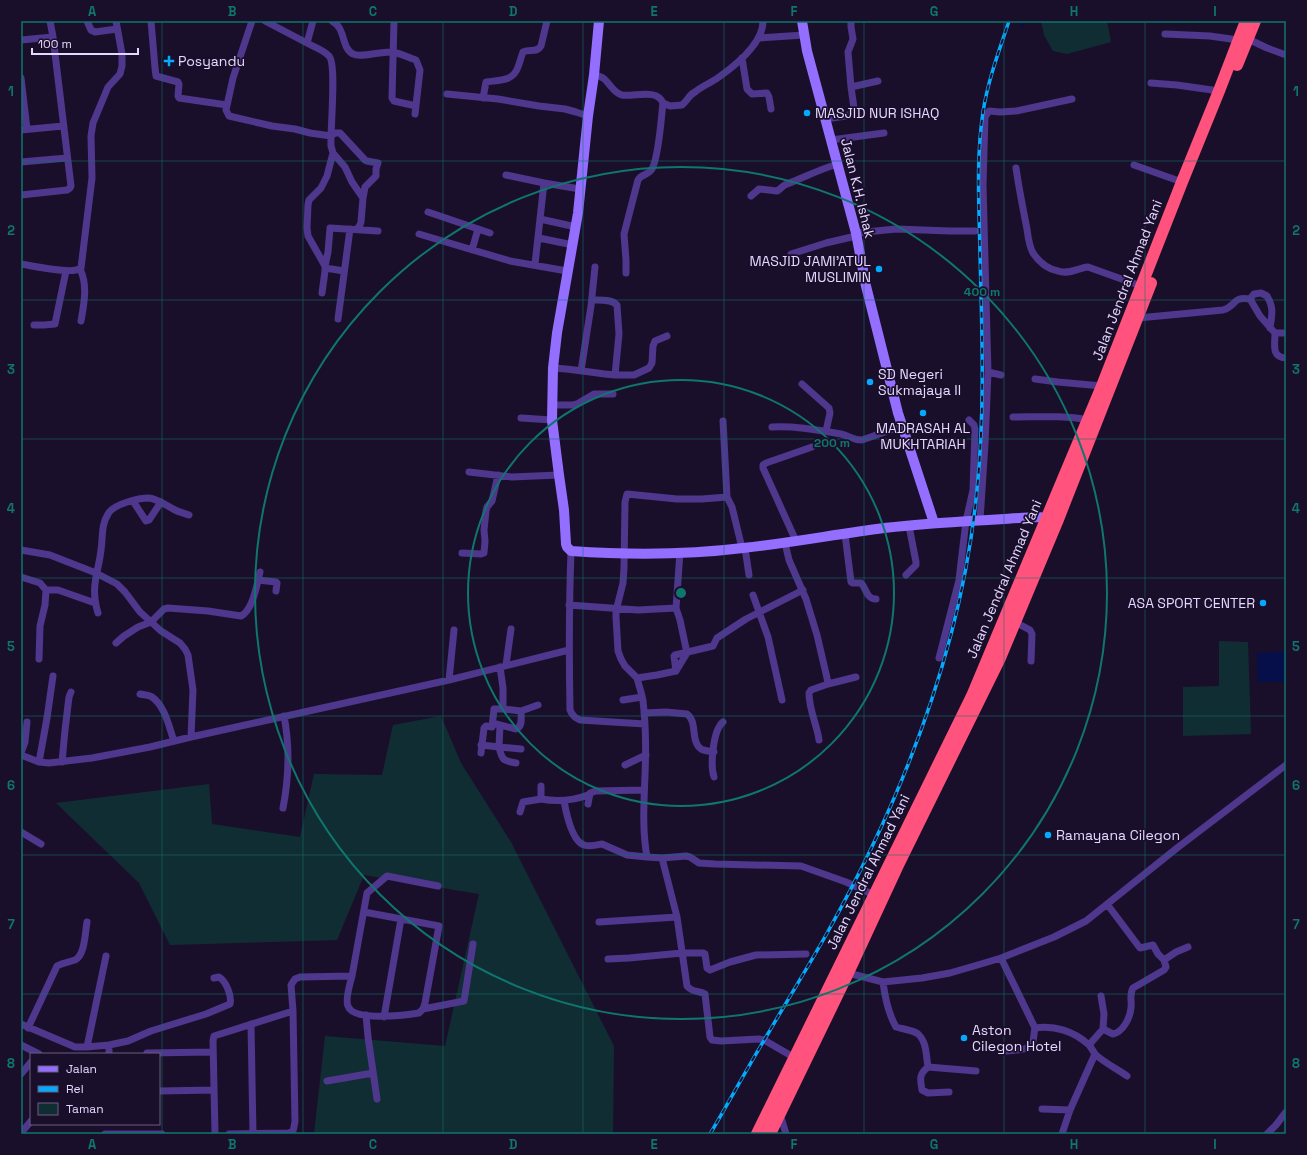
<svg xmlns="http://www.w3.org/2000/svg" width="1307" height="1155" viewBox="0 0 1307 1155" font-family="'Space Grotesk',sans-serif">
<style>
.green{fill:#112d34}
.water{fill:#070f4a}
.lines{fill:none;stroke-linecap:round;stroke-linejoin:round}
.stream{stroke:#070f4a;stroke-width:2}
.street{stroke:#4e378c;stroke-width:7}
.secondary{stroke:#946eff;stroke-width:10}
.highway{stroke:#ff527c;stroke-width:12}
.rail-casing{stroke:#03aaff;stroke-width:3.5}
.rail{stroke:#1a0f2a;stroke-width:2;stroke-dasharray:6;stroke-linecap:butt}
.grid{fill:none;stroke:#0f766e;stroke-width:1;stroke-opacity:0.55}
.ring{fill:none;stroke:#0f766e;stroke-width:2}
.poi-dot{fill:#03aaff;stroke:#1a0f2a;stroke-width:1.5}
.labels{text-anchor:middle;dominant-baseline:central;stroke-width:3.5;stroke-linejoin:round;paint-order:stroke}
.poi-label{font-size:14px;fill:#e5d7ff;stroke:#1a0f2a;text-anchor:start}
.street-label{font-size:14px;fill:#e5d7ff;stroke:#1a0f2a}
.centre{fill:#0f766e;stroke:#1a0f2a;stroke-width:2}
.ring-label{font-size:12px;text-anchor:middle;font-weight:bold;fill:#0f766e;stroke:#1a0f2a;stroke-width:3.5;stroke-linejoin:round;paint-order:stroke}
.neatline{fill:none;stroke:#0f766e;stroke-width:1.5}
.grid-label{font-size:13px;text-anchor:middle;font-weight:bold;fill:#0f766e}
</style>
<rect width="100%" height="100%" fill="#1a0f2a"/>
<!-- green -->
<path class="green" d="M 1041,21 L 1107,21 L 1111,42 L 1067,54 L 1053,51 L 1044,35 Z
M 1219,641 L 1248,642 L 1251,734 L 1183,736 L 1183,687 L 1219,686 Z
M 441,716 L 461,763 L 511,842 L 614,1046 L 613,1134 L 314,1134 L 325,1036 L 445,1046 L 479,894 L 364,875 L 337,940 L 170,945 L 139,883 L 56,803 L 209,784 L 212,824 L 300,837 L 314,774 L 382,775 L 393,725 Z"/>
<!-- water -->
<path class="water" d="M 1286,651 L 1286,682 L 1258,682 L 1257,653 Z"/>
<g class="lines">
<!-- stream -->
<path class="stream" d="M 1021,21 L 1022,27"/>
<!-- street -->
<path class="street" d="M 87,21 L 91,30 L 95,32 L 117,29
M 151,21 L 155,68 L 156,76 L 178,82 L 179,84 L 178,96 L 179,98 L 227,105
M 252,21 L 233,78 L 226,110 L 229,116 L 272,126 L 295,129 L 310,133 L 331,136 L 335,133 L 340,133 L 365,160 L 367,161 L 378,163 L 376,169 L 376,176 L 365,187 L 363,198
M 265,21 L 307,43
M 313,21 L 307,43 C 314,47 324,50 329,56 C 337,64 330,131 331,146 L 333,153 L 345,167 L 352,182 L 363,198 L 361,222 L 360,225 L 357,229
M 332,21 C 346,28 341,48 353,54 C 360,58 382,51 392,52 C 400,53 409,58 416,60 L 420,70 L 415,114
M 394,21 L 392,98 L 394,101 L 416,106
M 1165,34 L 1210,36 L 1238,40
M 759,38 L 804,35
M 1248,39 L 1267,48 L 1286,55
M 21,40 L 53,37
M 742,58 L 747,89 L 752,94 L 767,93 L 769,97 L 771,109
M 594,75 C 597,76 600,76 603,78 C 610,83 613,93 622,95 C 634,97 657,88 663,103 C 661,119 659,156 652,169 C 649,175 641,174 638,180 L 624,234 L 626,260 L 626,273
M 21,78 L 27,129
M 1151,83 L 1177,85 L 1219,91
M 851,87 L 878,81
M 447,94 L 498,99 L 539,106 L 565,109 L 576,112 L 588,116
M 483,98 L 486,82 C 498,80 513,82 518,67 C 520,62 521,57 523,52 C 530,49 537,53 541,46 L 547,21
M 663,103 L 670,106 L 682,105 C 687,101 689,95 695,92 C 702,86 711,83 719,77 C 736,65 763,44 763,21
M 825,119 L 846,116 L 853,113 L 854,108 L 851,87 L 848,52 L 853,39 L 851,27 L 851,21
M 21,130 L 63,126
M 831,140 L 884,133
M 21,162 L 67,158
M 1134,165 L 1182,182
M 1016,168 C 1019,189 1023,209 1027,229 C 1028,237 1029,246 1033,253 C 1039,262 1048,269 1058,271 C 1068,275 1078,268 1088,267 L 1141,286
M 506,175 L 544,183 L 580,189
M 21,195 L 67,190 L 70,188 L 71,186 L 53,37 L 50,21
M 751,196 L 759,189 L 777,191 C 781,189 783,185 787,184 C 805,177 820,169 838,164
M 428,212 L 490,233
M 540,219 L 576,227
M 856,233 L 896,229 L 950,231 L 975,231
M 419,234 L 510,261 L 567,271
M 539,238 L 573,245
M 472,250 L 478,229
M 791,254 L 826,243 L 856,236
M 21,264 C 33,266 73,275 81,268 L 92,178 L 91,136 L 93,123 L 108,87 L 120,74 L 122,66 L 122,54 L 116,21
M 535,264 L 544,183
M 325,266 L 328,252 L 330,228 L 378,231
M 325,268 L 344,271
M 80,269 C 88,285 84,304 81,321
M 322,293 L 325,271 L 325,266 L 308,236 L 307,228 L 308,205 L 309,200 L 321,188 L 327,176 L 333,153
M 1250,299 L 1254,294 L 1261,293 L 1267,296 C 1274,308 1272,314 1270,328
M 1138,318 L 1223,310 C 1237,306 1232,296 1250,299 L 1260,316 L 1275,333 L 1286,333
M 338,319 L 350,229
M 34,325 L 44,325 L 55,324 L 66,271
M 1275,333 C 1275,345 1271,357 1286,358
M 553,368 C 574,369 594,373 615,375 L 619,334 L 617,305 C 612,299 600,300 592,300
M 581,371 L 591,306 L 595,267
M 988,372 L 1001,375
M 615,375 L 634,375 L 649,368 L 652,363 L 653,346 L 655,341 L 667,336
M 1035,379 L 1058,382 L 1102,386
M 802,384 L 829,408 L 830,413 L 826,431
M 553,405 L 573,405 L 577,404 L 594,394 L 613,394
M 1013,417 C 1038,417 1063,415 1088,420
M 521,418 L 552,420
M 723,421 L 727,497
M 772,427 C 796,426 817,430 841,434 C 850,436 851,440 862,440 L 902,426
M 469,472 L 512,477 L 559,475
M 133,501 L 146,521 L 149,520 L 161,502
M 980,520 L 985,444 L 988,372 L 983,185 L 985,117 L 989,111 L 1000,112 L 1016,111 L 1072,99
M 845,534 L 851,582 L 853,583 L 861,583 C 867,589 866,599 876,599
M 796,541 L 763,468 L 763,465 L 766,463 L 812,447
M 785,543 L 789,560 L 806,599 L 817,635 L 827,678 L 828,684 L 811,690 L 809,693 C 809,710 817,725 819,740
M 742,548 L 732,507 L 727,497 L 702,499 L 677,499 L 627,494 L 625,502 L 624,568 L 623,583 L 616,611 L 616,617 L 618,651 L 621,659 L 625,666 L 637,678 L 657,675 L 676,671 L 674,656 L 675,655 L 713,646 L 717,638 L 746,619 L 803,590
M 745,548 L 749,575
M 21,550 L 50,555 L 96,573 L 117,584 L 125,592 L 140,612 L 161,631 L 180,643 L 185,649 L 188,655 L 193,690 L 191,737
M 571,551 C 569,605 569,657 570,710 C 572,715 575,718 580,720 L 645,724
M 462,553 L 481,554 L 484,553 L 485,541 L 484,530 L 486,511 L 487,507 L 492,501 L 498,475
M 906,575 L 916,565 L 916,562 L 909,526
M 21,577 L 40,583 L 46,590 L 45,605 L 40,626 L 39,659
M 258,580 L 276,582 L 277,583 L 276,591
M 46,590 L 58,590 L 95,603
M 753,595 L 768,637 L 782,700
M 569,605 L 638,610 L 676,608 L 680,620 L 687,653 L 676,671
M 676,608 L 680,552
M 98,613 C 90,586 98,575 101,550 C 103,537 101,525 108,514 C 113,504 139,498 149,498 C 158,499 167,506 175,510 C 179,512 184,513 189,515
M 1015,622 L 1030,630 L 1032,634 L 1031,661
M 116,643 L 124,636 L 138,627 L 151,622 L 164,609 L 168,608 L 208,611 L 241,616 C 253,610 257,584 260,572
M 939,658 L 959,580 L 966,521 L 973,490 L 975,429 L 974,425 L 969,420
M 506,665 L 511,629
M 637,678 C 639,686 642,694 643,701 C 646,725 646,751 645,775 C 644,802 642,830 647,857 L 662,858 L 677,917 L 687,986 C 692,993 699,990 705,994 L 710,1037 L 712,1040 L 721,1041 L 759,1039 L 764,1040 L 795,1058
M 449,680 L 454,630
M 828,684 L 856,677
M 140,694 C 144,695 149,695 152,697 C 165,706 169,727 174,741
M 623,700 L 642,697
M 503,709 L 521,711 L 538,705
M 644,713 L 666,712 L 687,714 C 698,722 690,741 701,749 C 704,751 710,751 714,752
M 496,724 L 516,729 C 523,727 521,717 521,711
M 500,725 L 499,747 L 521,749
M 481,745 L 499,747 C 502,760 503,761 516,763
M 21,753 L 25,742 L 27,722
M 481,753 L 484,728 L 486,726 L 492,727 L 494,709 L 503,709 L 503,688 L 500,667
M 21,755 L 39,762 L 49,763 L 92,758 L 150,747 L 191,737 L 449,680 L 569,650
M 39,762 L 47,718 L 53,676
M 62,762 L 65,730 L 69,697 L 71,692
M 625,765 L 646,755
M 714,777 C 710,765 713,730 723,722
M 541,786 L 541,799 C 558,802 572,801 588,795
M 564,801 C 566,812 572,841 584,845 C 590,847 597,845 602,844 L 627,855 L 647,857
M 588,804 L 590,793 L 596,791 L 644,790
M 283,808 C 289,777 290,747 284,716
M 520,812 L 523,802 L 541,799
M 21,832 L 41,844
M 662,858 L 686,856 L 690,857 L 699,863 L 715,864 L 801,866 L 846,882 L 874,895
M 599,922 L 677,917
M 1001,958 L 1035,1028 C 1054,1025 1074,1031 1089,1045 C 1092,1048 1093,1052 1096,1055 C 1105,1063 1117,1069 1127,1076
M 608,959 L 629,958 L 682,953 L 703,953 L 705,954 L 707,968 L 710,970 L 730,962 L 756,955 L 806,954
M 1164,960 L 1176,952 L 1188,947
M 848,973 L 883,982 L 922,978 L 950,973 L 981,964 L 1001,958 L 1054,937 L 1086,921 L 1177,848 L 1286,765
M 352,976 C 350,983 345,1000 348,1006 C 353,1022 406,1015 419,1013 L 423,1009 L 425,1003 L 439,926 L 364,912
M 883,982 C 885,998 888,1013 896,1027 C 902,1029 913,1030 918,1034 C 927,1042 926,1056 928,1067 L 976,1071
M 1101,996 L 1104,1014 L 1103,1029
M 423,1009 L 464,1001 L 473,944
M 366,1015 L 368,1037 L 377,1099
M 384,1017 L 401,919
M 21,1024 L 75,1047 L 87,1047 L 109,1045 L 128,1041 L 151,1031 L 206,1014 L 230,1004 C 232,996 226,981 219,977 L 214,978
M 251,1024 L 253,1134
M 28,1028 L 57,966 C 62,963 69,962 75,960 C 85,955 85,933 87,922
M 21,1045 L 39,1054
M 1089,1045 L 1103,1029 L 1113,1034 C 1123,1032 1130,1018 1131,1008 C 1132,1001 1129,995 1133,988 L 1164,970 L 1166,967 L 1164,960 L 1158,954 L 1153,945 L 1140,948 L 1107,904
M 87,1047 L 106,956
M 1004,1051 C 1013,1050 1030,1052 1033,1041 C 1034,1037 1034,1032 1035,1028
M 147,1053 L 213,1052
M 109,1054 L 109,1050
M 928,1067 C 919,1074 920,1079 922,1090 L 928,1093 L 949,1092
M 21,1074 L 31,1062
M 327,1081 L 373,1073
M 159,1091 L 214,1090
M 1042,1109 L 1070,1110 L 1095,1054
M 780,1114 L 786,1134
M 21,1133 L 31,1121
M 105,1134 L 162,1134
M 215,1134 L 213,1041 L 214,1036 L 293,1011
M 229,1134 L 289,1133 L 293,1131 L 294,1127 L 295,1121 L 293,1011 L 291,985 L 295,979 L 300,977 L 352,976 L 367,893 L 387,876 L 438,886
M 1062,1134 L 1070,1110
M 1267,1134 L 1276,1125 L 1286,1112"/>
<!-- secondary -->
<path class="secondary" d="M 599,21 L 594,75 L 588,116 L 578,213 L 557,333 L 553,368 L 552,420 L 559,475 L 564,510 L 566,544 L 567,547 L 571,551 C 628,555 686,555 743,548 C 790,543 837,534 884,528 C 935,522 986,520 1038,517 L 1046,518
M 802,21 L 807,51 L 856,233 L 866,286 L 898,413 L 934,523"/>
<!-- highway -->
<path class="highway" d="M 1237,65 L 1255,21
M 757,1134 L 972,696 L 1102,386 L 1182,182 L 1219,91 L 1246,21
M 770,1134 L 848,973 L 899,863 L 1000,658 L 1057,522 L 1151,283"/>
<!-- rail casing -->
<g class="rail-casing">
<path id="rail" d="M 710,1134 C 730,1100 749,1065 769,1032 C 788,999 808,967 826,935 C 903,798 962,646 977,490 C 985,411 982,332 980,253 C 979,207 976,158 983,112 C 988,80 999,51 1009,21"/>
</g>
<!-- rail -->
<use href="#rail" class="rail"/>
</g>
<!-- grid -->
<path class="grid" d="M 162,21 L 162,1134M 303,21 L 303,1134M 443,21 L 443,1134M 583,21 L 583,1134M 724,21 L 724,1134M 864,21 L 864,1134M 1004,21 L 1004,1134M 1145,21 L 1145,1134M 21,161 L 1286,161M 21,300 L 1286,300M 21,439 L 1286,439M 21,578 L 1286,578M 21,716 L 1286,716M 21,855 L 1286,855M 21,994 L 1286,994"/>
<!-- distance rings -->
<g class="ring">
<circle cx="681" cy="593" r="213"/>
<circle cx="681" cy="593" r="426"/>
</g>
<!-- markers -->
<g class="poi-dot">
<path d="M167 55h4v4h4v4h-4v4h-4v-4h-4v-4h4z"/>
<circle cx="807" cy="113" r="4"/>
<circle cx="879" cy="269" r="4"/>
<circle cx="870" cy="382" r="4"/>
<circle cx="923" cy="413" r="4"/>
<circle cx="1263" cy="603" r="4"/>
<circle cx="1048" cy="835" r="4"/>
<circle cx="964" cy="1038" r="4"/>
</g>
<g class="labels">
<!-- poi labels -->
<g class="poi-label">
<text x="178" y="61">Posyandu</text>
<text x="815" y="113">MASJID NUR ISHAQ</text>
<text x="871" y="261" text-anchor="end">MASJID JAMI'ATUL<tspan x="871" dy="16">MUSLIMIN</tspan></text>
<text x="878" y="374">SD Negeri<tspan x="878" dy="16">Sukmajaya II</tspan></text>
<text x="923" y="428" text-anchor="middle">MADRASAH AL<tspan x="923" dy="16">MUKHTARIAH</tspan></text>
<text x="1255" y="603" text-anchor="end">ASA SPORT CENTER</text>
<text x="1056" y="835">Ramayana Cilegon</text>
<text x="972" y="1030">Aston<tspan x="972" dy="16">Cilegon Hotel</tspan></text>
</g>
<!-- street labels -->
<g class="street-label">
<text transform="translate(858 188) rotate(76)">Jalan K.H. Ishak</text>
<text transform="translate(1127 280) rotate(-69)">Jalan Jendral Ahmad Yani</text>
<text transform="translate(1004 579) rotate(-67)">Jalan Jendral Ahmad Yani</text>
<text transform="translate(868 872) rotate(-64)">Jalan Jendral Ahmad Yani</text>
</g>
</g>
<circle cx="681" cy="593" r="6" class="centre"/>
<g class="ring-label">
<text x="982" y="296">400 m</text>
<text x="832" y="447">200 m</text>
</g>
<!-- border -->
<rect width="1307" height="1155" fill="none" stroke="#1a0f2a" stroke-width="44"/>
<!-- legend -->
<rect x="30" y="1053" width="130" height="72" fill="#1a0f2a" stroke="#6b5f7f"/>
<rect x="38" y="1066" width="20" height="6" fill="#946eff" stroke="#6b5f7f"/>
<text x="66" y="1073" font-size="12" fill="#e5d7ff">Jalan</text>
<rect x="38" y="1086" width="20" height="6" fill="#03aaff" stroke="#6b5f7f"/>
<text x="66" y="1093" font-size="12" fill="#e5d7ff">Rel</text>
<rect x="38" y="1103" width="20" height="12" fill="#112d34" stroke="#6b5f7f"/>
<text x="66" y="1113" font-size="12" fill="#e5d7ff">Taman</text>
<!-- scale -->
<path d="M32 48v6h106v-6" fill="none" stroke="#e5d7ff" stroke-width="2"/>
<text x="38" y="48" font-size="12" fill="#e5d7ff" stroke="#1a0f2a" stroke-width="3" paint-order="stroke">100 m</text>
<rect x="22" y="22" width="1263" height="1111" class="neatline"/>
<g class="grid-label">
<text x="92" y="16">A</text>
<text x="232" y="16">B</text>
<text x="373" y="16">C</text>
<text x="513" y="16">D</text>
<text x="654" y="16">E</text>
<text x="794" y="16">F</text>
<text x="934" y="16">G</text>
<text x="1074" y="16">H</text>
<text x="1215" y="16">I</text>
<text x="11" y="96">1</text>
<text x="1296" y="96">1</text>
<text x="11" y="235">2</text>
<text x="1296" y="235">2</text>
<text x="11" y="374">3</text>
<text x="1296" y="374">3</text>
<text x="11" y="513">4</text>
<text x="1296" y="513">4</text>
<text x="11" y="651">5</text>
<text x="1296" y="651">5</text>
<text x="11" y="790">6</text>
<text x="1296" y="790">6</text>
<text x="11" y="929">7</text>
<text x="1296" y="929">7</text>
<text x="11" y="1068">8</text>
<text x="1296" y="1068">8</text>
<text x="92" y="1149">A</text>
<text x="232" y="1149">B</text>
<text x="373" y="1149">C</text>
<text x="513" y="1149">D</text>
<text x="654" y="1149">E</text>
<text x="794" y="1149">F</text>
<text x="934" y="1149">G</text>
<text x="1074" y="1149">H</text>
<text x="1215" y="1149">I</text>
</g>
</svg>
